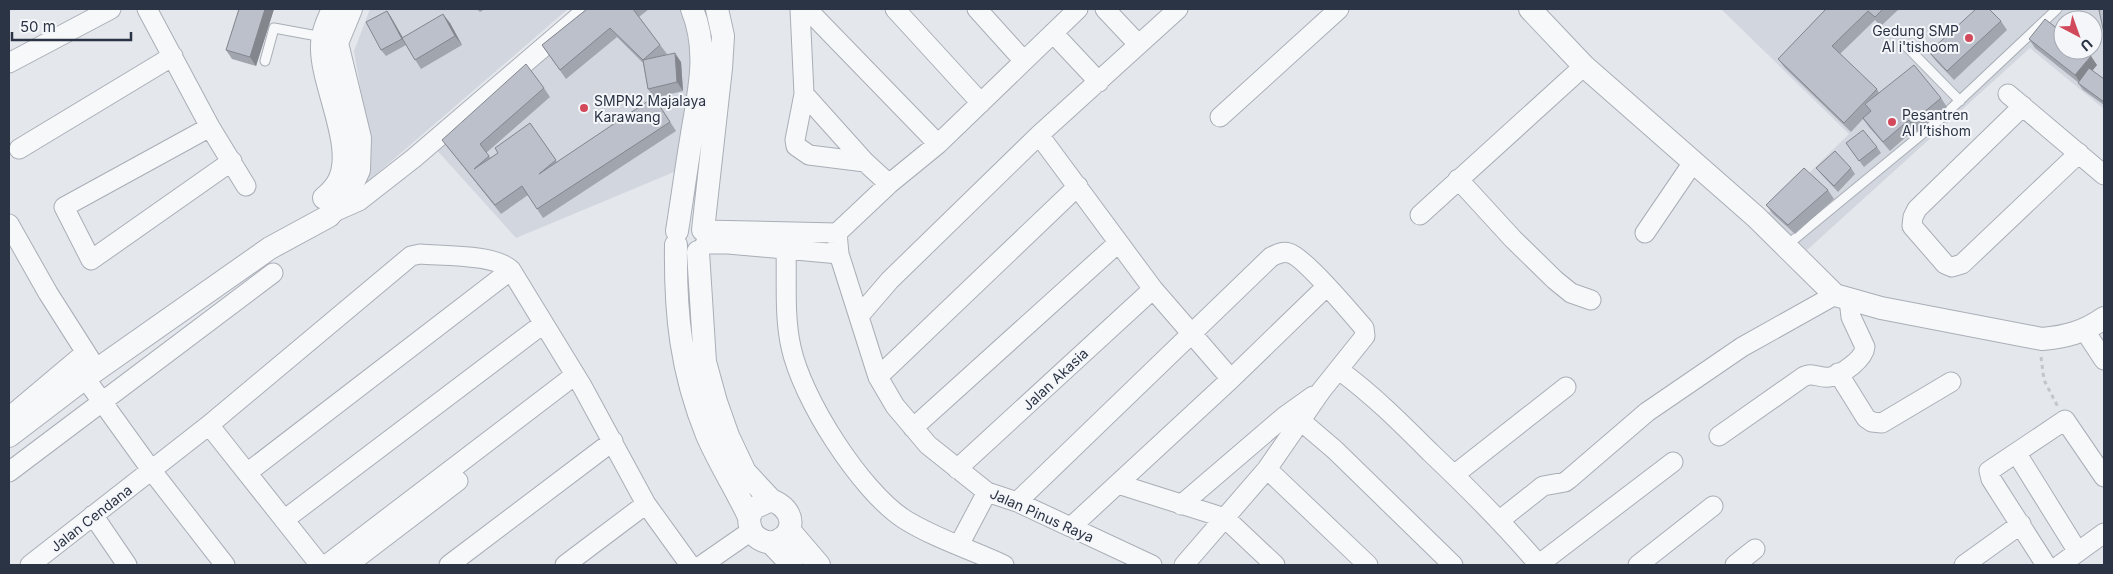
<svg xmlns="http://www.w3.org/2000/svg" width="2113" height="574" viewBox="0 0 2113 574" font-family="Inter,sans-serif">
<style>
.built{fill:#d2d6de;fill-rule:evenodd}
.lines{fill:none;stroke-linecap:round;stroke-linejoin:round}
.service-casing{stroke:#a9aeb7;stroke-width:11}
.minor-casing{stroke:#a9aeb7;stroke-width:21}
.tertiary-casing{stroke:#a9aeb7;stroke-width:24}
.path{stroke:#c2c5cb;stroke-width:3;stroke-dasharray:4 4;stroke-linecap:butt}
.service{stroke:#f7f8fa;stroke-width:9}
.minor{stroke:#f7f8fa;stroke-width:19}
.tertiary{stroke:#f7f8fa;stroke-width:22}
.wall{fill:#a1a5ae}
.shaded-wall{fill:#83868d}
.building{fill:#bbc0ca;stroke:#83868d}
.poi-dot{fill:#d1495b;stroke:#f4f6f9;stroke-width:2}
.labels{text-anchor:middle;dominant-baseline:central;stroke-width:4;stroke-linejoin:round;paint-order:stroke}
.poi-label{font-size:14px;fill:#2b3445;stroke:#f4f6f9;text-anchor:start}
.street-label{font-size:14px;fill:#2b3445;stroke:#f4f6f9}
</style>
<rect width="100%" height="100%" fill="#e4e7ec"/>
<!-- built -->
<path class="built" d="M 370,9 L 568,9 L 359,189 L 371,160 L 369,138 L 354,51 Z
M 597,9 L 684,9 L 694,67 L 674,172 L 516,238 L 435,148 Z
M 1721,9 L 2104,9 L 2104,109 L 2030,48 L 1807,250 L 1768,213 L 1849,134 ZM 2063,20 L 2093,20 L 2093,50 L 2063,50 Z"/>
<g class="lines">
<!-- service casing -->
<g class="service-casing">
<path id="service" d="M 1907,47 L 1960,101
M 265,61 L 274,28 L 323,37
M 1786,246 L 1939,120 L 2057,9"/>
</g>
<!-- minor casing -->
<g class="minor-casing">
<path id="minor" d="M 147,9 L 210,127 L 246,186
M 800,9 L 804,94 L 795,140 L 796,146 L 809,155 L 865,162
M 807,9 L 938,144
M 895,9 L 981,103
M 977,9 L 1023,60
M 1078,9 L 938,144 L 889,184 L 837,233 L 839,254 L 878,377 L 895,406 L 928,445 L 987,492 L 1017,502 L 1152,565
M 1105,9 L 1138,44
M 1053,33 L 1099,82
M 9,63 L 111,9
M 804,94 L 865,162 L 889,184
M 2008,94 L 2104,175
M 2023,106 L 1917,209 L 1913,217 L 1912,226 L 1945,264 L 1952,267 L 1962,264 L 2079,153
M 1220,117 L 1339,9
M 210,127 L 64,207 L 91,260 L 232,161
M 1039,135 L 1153,289 L 1231,379
M 19,149 L 173,56
M 1458,179 L 1513,239 L 1555,280 L 1571,293 L 1591,300
M 334,212 L 359,201 L 414,158 L 588,9
M 1420,215 L 1584,66
M 9,224 L 48,293 L 97,370
M 703,230 L 837,233
M 1645,233 L 1694,161
M 705,244 L 728,244 L 839,254
M 786,249 C 787,281 784,316 791,347 C 802,399 860,490 904,519 C 934,538 972,550 1004,565
M 859,316 L 890,280 L 1039,135 L 1178,9
M 2085,331 L 2104,360
M 1339,370 C 1372,394 1401,423 1430,452 C 1468,488 1505,525 1539,565
M 1838,373 L 1866,418 L 1872,422 L 1882,423 L 1951,382
M 878,377 L 1078,186
M 85,378 L 152,471 L 225,565
M 9,417 L 85,353
M 1301,421 L 1335,450 L 1453,565
M 209,425 L 320,565
M 913,428 L 1118,243
M 1719,436 L 1803,377 C 1813,371 1819,379 1830,377 C 1842,375 1864,359 1865,347 L 1851,317 L 1849,300
M 2017,454 L 2078,552
M 957,469 L 1153,289
M 1267,469 L 1368,565
M 9,472 L 273,273
M 247,473 L 511,270
M 1454,475 L 1566,387
M 1118,484 L 1225,518 L 1275,565
M 1017,502 L 1271,257 C 1277,254 1282,251 1289,253 C 1303,256 1352,314 1364,328 L 1365,336 L 1321,391 L 1267,469 L 1184,565
M 646,504 L 690,565
M 1181,505 L 1285,416 L 1313,396
M 93,515 L 127,565
M 284,520 L 543,324
M 1500,520 L 1543,486 L 1565,482 L 1569,479 L 1647,412 L 1742,347 L 1835,295
M 1071,527 L 1231,379 L 1327,286
M 959,545 L 987,492
M 30,565 L 209,425 L 411,256 L 420,254 C 443,256 495,254 511,270 L 582,386 L 646,504 L 565,565
M 326,565 L 575,375
M 348,565 L 458,481
M 449,565 L 613,441
M 702,565 L 751,531
M 1538,565 L 1673,462
M 1638,565 L 1713,506
M 1735,565 L 1755,549
M 1964,565 L 2021,524
M 2046,565 L 1991,479 L 1989,471 L 2065,420 L 2104,477
M 2060,565 L 2104,533"/>
</g>
<!-- tertiary casing -->
<g class="tertiary-casing">
<path id="tertiary" d="M 1530,9 L 1584,66 L 1756,217 L 1835,295 L 1881,308 L 2042,339 C 2066,337 2084,332 2104,318
M 324,198 C 329,194 334,189 337,184 C 359,150 320,84 322,45 C 322,33 328,20 333,9
M 703,230 L 721,68 L 723,36 L 717,9
M 677,231 C 682,200 686,170 691,140 C 698,95 710,53 692,9
M 676,245 C 675,314 681,371 707,435 C 719,463 736,489 749,517 C 749,532 755,540 771,543 C 798,536 796,509 771,500 L 754,508 L 749,517
M 698,252 L 705,362 L 716,402 L 728,436 L 745,472 L 771,500
M 9,436 L 85,378 L 270,248 L 329,216 L 347,196 L 359,170 L 360,138 L 337,43 L 351,9
M 789,530 L 819,565
M 771,543 L 792,565"/>
</g>
<!-- path -->
<path class="path" d="M 2041,357 L 2044,380 L 2058,407"/>
<!-- service -->
<use href="#service" class="service"/>
<!-- minor -->
<use href="#minor" class="minor"/>
<!-- tertiary -->
<use href="#tertiary" class="tertiary"/>
</g>
<!-- wall -->
<path class="wall" d="M 239,9 L 274,9 L 256,66 L 232,59 L 226,50 Z
M 477,9 L 485,9 L 480,12 Z
M 587,9 L 649,9 L 639,17 L 667,54 L 665,55 L 681,62 L 683,91 L 654,98 L 648,89 L 643,63 L 617,37 L 566,79 L 542,45 Z
M 1826,9 L 1899,9 L 1881,26 L 1875,20 L 1840,54 L 1877,89 L 1879,93 L 1941,98 L 1947,107 L 1918,132 L 1915,129 L 1890,151 L 1869,127 L 1863,119 L 1851,132 L 1785,68 L 1778,59 Z
M 387,11 L 391,17 L 403,38 L 450,23 L 462,45 L 421,69 L 406,45 L 386,56 L 381,50 Z
M 2001,21 L 2007,30 L 1954,80 L 1936,61 L 1929,52 Z
M 2029,39 L 2097,65 L 2092,71 L 2104,79 L 2104,105 L 2083,90 L 2078,83 L 2079,83 L 2035,48 Z
M 544,88 L 550,97 L 486,153 L 491,158 L 498,153 L 530,123 L 557,162 L 660,106 L 676,131 L 543,218 L 528,195 L 501,214 L 442,140 Z
M 1846,143 L 1877,147 L 1881,153 L 1864,167 Z
M 1816,168 L 1851,168 L 1855,174 L 1838,192 L 1821,174 Z
M 1828,190 L 1834,199 L 1795,234 L 1773,214 L 1766,205 Z"/>
<!-- shaded-wall -->
<path class="shaded-wall" d="M 265,9 L 274,9 L 256,66 L 250,57 Z
M 387,11 L 391,17 L 407,45 L 402,39 Z
M 443,14 L 450,23 L 462,45 L 455,36 Z
M 675,53 L 681,62 L 683,91 L 677,82 Z
M 2091,56 L 2097,65 L 2081,84 L 2075,75 Z"/>
<!-- building -->
<path class="building" d="M 239,9 L 265,9 L 250,57 L 226,50 Z
M 587,9 L 633,9 L 660,45 L 643,60 L 610,28 L 560,70 L 542,45 Z
M 1826,9 L 1883,9 L 1875,17 L 1868,11 L 1832,46 L 1877,89 L 1844,123 L 1778,59 Z
M 1976,9 L 1989,9 L 2001,21 L 1947,71 L 1929,52 Z
M 2104,9 L 2104,33 L 2099,10 Z
M 387,11 L 402,39 L 381,50 L 366,22 Z
M 443,14 L 455,36 L 415,60 L 402,38 Z
M 2045,19 L 2063,33 L 2063,50 L 2084,50 L 2091,56 L 2075,75 L 2029,39 Z
M 675,53 L 677,82 L 648,89 L 643,60 Z
M 526,64 L 544,88 L 480,144 L 489,156 L 474,169 L 498,153 L 495,148 L 530,123 L 556,160 L 539,174 L 654,97 L 670,122 L 537,209 L 522,186 L 495,205 L 442,140 Z
M 1914,65 L 1941,98 L 1911,123 L 1909,120 L 1883,142 L 1863,118 L 1871,111 L 1865,104 Z
M 2089,68 L 2104,79 L 2104,102 L 2078,83 Z
M 1863,130 L 1877,147 L 1859,161 L 1846,143 Z
M 1835,151 L 1851,168 L 1834,186 L 1816,168 Z
M 1804,168 L 1828,190 L 1788,225 L 1766,205 Z"/>
<!-- markers -->
<g class="poi-dot">
<circle cx="1969" cy="38" r="5"/>
<circle cx="584" cy="108" r="5"/>
<circle cx="1892" cy="122" r="5"/>
</g>
<g class="labels">
<!-- poi labels -->
<g class="poi-label">
<text x="1959" y="30" text-anchor="end">Gedung SMP<tspan x="1959" dy="16">Al i'tishoom</tspan></text>
<text x="594" y="100">SMPN2 Majalaya<tspan x="594" dy="16">Karawang</tspan></text>
<text x="1902" y="114">Pesantren<tspan x="1902" dy="16">Al I’tishom</tspan></text>
</g>
<!-- street labels -->
<g class="street-label">
<text transform="translate(1055 379) rotate(-43)">Jalan Akasia</text>
<text transform="translate(1042 515) rotate(24)">Jalan Pinus Raya</text>
<text transform="translate(91 518) rotate(-38)">Jalan Cendana</text>
</g>
</g>
<!-- border -->
<rect width="2113" height="574" fill="none" stroke="#2b3445" stroke-width="20"/>
<!-- north arrow -->
<g transform="translate(2078 35) rotate(139)"><circle r="24" fill="#f4f6f9" stroke="#a4a8b1"/>
<path d="M0-4L9 19L0 12L-9 19Z" fill="#d1495b"/>
<text y="-8" font-size="14" font-weight="bold" text-anchor="middle" fill="#2b3445">U</text>
</g>
<!-- scale -->
<path d="M12 32v8h119v-8" fill="none" stroke="#2b3445" stroke-width="2.5"/>
<text x="20" y="32" font-size="15" fill="#2b3445" stroke="#f4f6f9" stroke-width="4" paint-order="stroke">50 m</text>
</svg>
